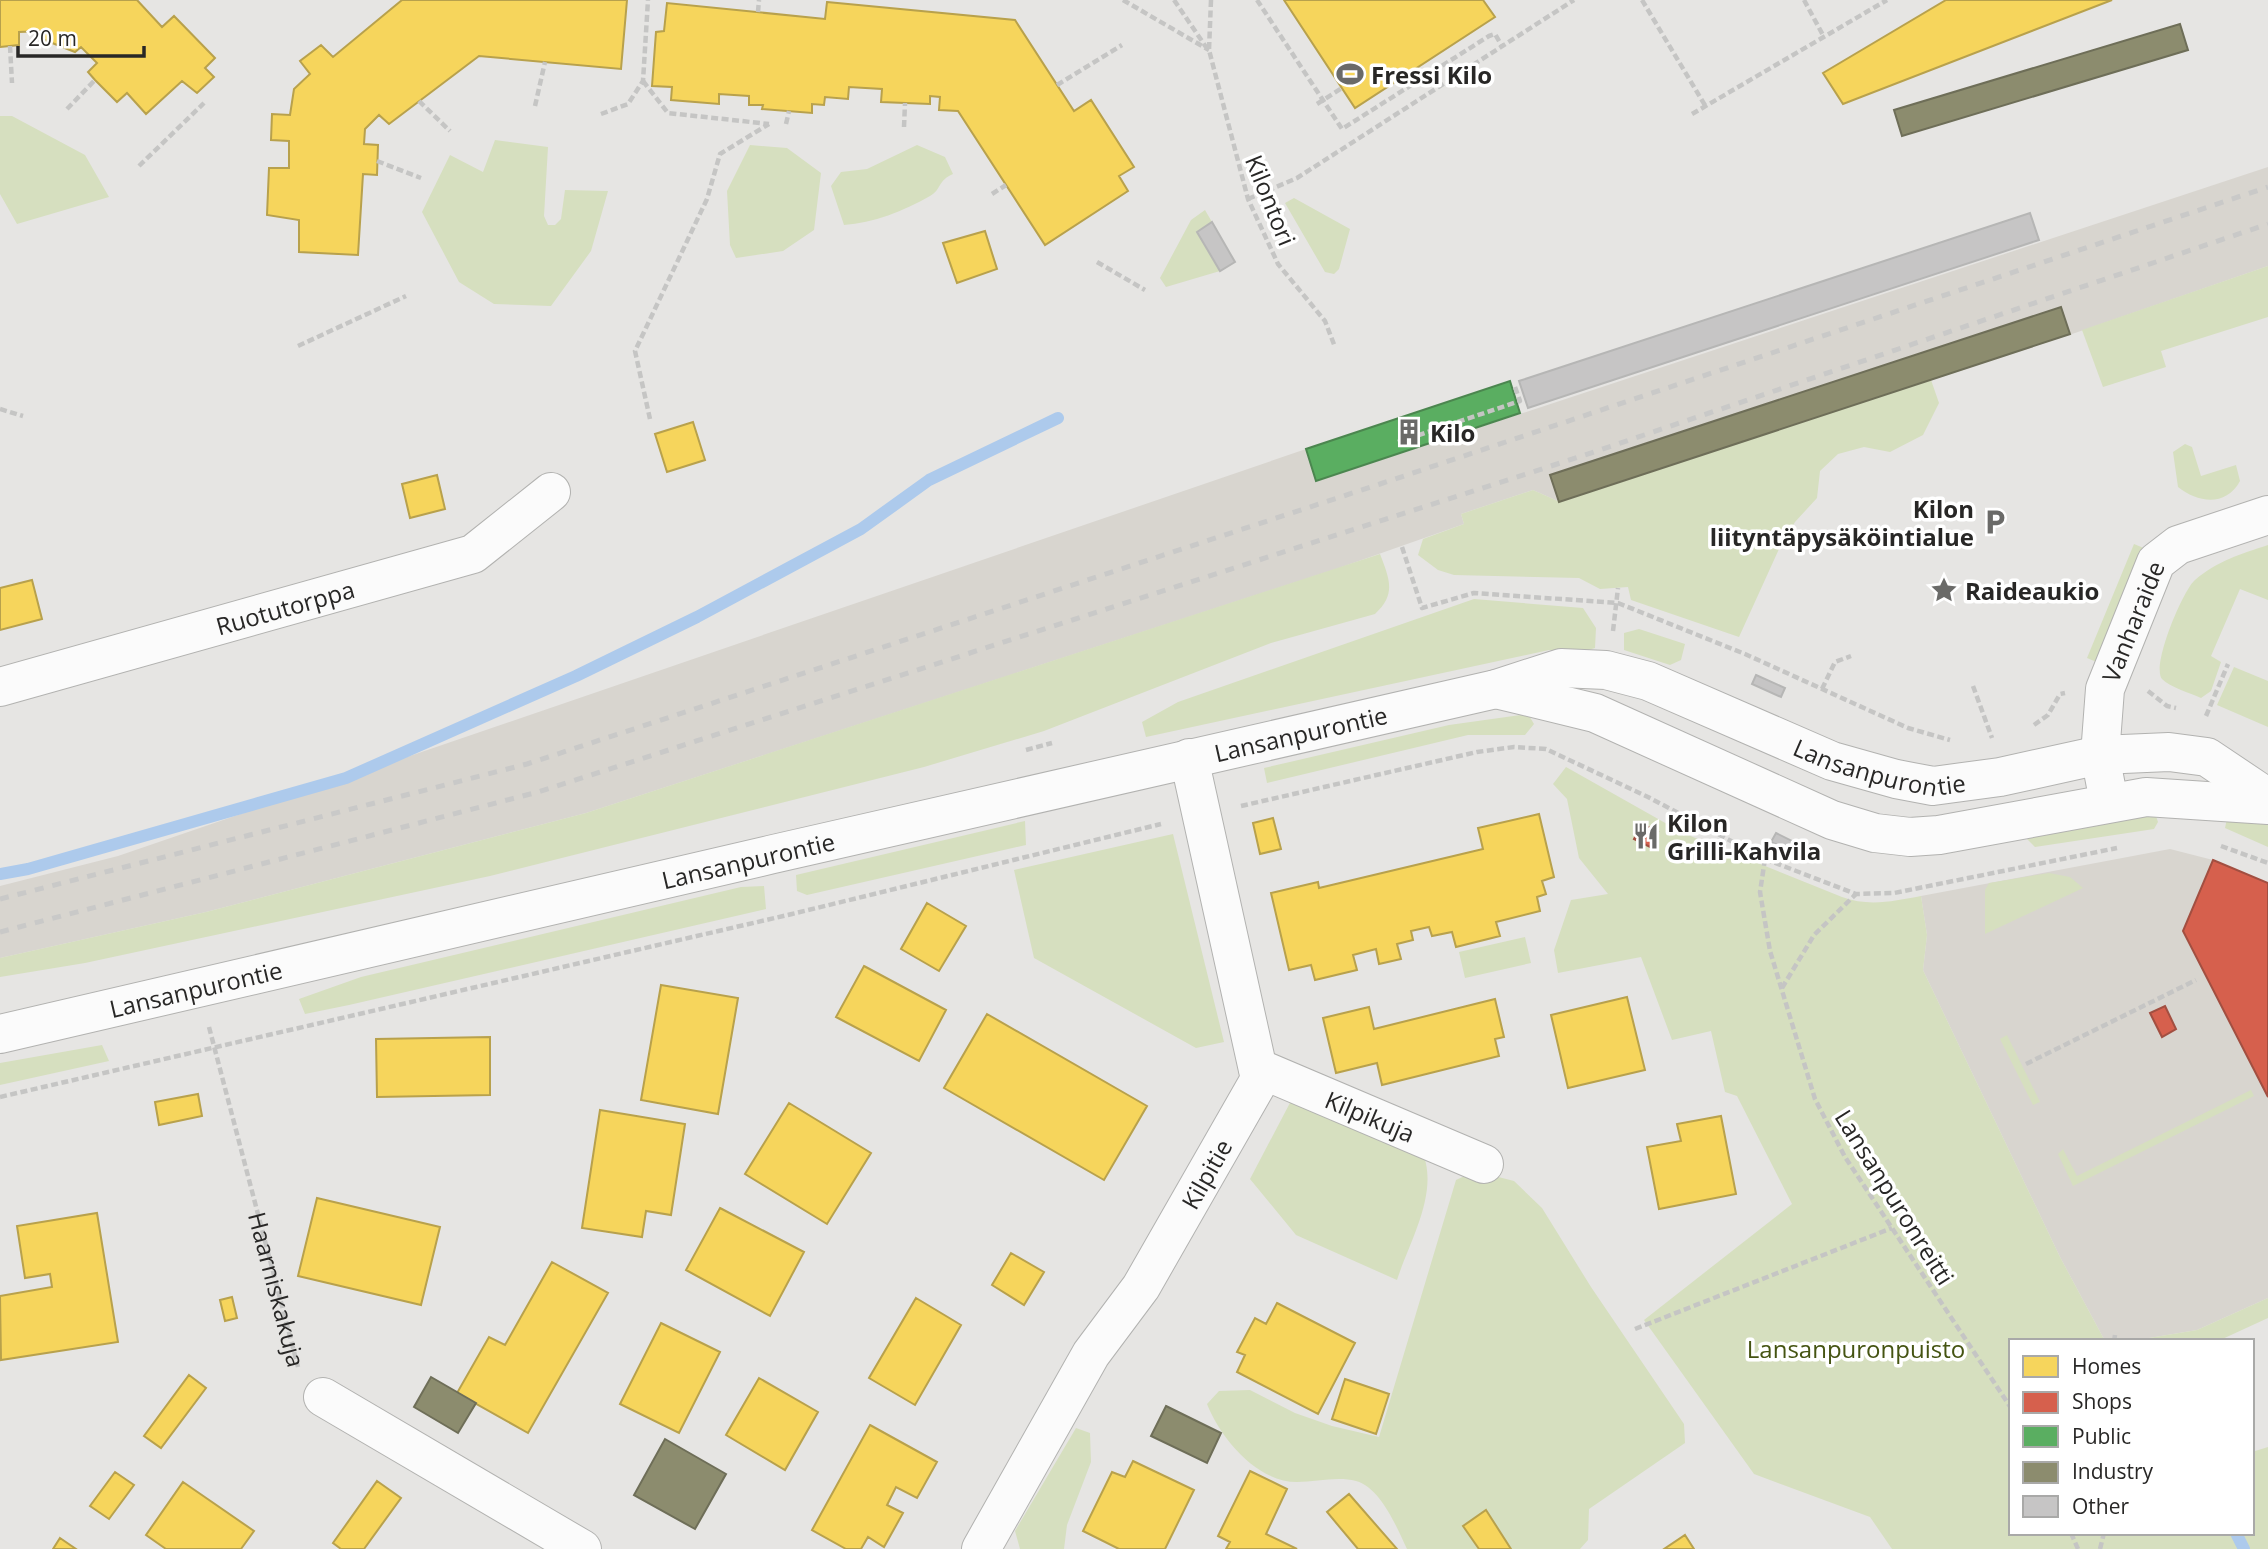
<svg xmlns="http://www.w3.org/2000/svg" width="2268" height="1549" viewBox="0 0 2268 1549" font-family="'Open Sans',sans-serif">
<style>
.built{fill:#d8d5cf}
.green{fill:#d6dfbf}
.homes{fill:#f6d55c;stroke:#b8a14c;stroke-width:2}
.shops{fill:#d6604d;stroke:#a24f41;stroke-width:2}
.public{fill:#5aae61;stroke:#4b864f;stroke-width:2}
.industry{fill:#8c8c6e;stroke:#6e6e58;stroke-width:2}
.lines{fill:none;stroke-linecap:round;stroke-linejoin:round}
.stream{stroke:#adcaec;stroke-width:12}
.building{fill:#c6c5c5;stroke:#b6b6b5;stroke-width:2}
.street-casing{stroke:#b2b2b0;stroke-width:40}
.secondary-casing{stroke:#b2b2b0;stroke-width:40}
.path{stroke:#c5c5c4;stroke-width:4.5;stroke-dasharray:7 3.5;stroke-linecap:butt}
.street{stroke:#fbfbfb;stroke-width:38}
.secondary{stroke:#fbfbfb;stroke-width:38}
.rail{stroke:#c9c9c8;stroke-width:5;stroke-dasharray:9 9;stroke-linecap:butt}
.labels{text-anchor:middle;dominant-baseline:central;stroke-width:7;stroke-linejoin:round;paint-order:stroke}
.poi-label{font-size:24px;font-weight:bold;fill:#282726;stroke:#fff;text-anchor:start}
.street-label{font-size:24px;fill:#282726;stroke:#fff}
.park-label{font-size:24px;fill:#455412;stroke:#fff}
</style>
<rect width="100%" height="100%" fill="#e6e5e3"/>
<!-- built -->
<path class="built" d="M 2268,167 L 2268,266 L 2075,333 L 1560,502 L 1533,490 L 1461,514 L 1464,524 L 1336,569 L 586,813 L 206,912 L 0,958 L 0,886 L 118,856 L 1306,449 L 1317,481 Z
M 2170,849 L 2213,860 L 2268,883 L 2268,1298 L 2197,1330 L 2131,1341 L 2105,1341 L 2060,1257 L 1923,970 L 1927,935 L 1921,896 Z"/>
<!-- green -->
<path class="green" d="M 0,116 L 12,116 L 85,155 L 109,197 L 17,224 L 0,194 Z
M 495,140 L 548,147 L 544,216 L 548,225 L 555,225 L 561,219 L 565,190 L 608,191 L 591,251 L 551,306 L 494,304 L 459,282 L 422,212 L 450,155 L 483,172 Z
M 750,145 L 787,148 L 821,173 L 814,230 L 783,251 L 736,258 L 730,245 L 727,191 Z
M 917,145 L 945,157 L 953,174 C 938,180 941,190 930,196 C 904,211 873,223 844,225 L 831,186 L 841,172 L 867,169 Z
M 1294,198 L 1350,229 L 1339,269 L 1334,274 L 1325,272 L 1285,203 Z
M 1205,210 L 1212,222 L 1197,232 L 1220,271 L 1166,287 L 1160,278 L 1191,220 Z
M 2268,266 L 2268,317 L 2161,351 L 2166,367 L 2103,387 L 2082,330 Z
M 1931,380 L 1939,403 L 1923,435 L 1890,452 L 1864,447 L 1838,454 L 1820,471 L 1817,498 L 1795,522 L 1779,549 L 1739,637 L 1631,600 L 1628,587 L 1600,589 L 1579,578 L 1454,575 L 1438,570 L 1418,555 L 1423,539 L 1464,524 L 1461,514 L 1533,490 L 1560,502 Z
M 2185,444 L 2192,447 L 2201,476 L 2236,465 L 2240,481 C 2226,507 2198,503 2178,487 L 2173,452 Z
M 2134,544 L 2146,549 L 2099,663 L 2087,658 Z
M 2268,545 L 2268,600 L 2240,589 L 2211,656 L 2221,662 L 2211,691 L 2201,698 C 2190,693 2170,687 2162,679 C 2151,666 2183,590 2195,580 C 2217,561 2241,554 2268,545 Z
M 1380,554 C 1389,578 1397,594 1375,614 L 1271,643 L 1044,731 L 924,767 L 490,876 L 85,963 L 0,977 L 0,958 L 206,912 L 586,813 Z
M 1474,599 L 1583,608 L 1596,628 L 1595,648 L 1582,652 L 1549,650 L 1146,737 L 1142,722 L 1178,702 Z
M 1639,629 L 1685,644 L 1681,660 L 1670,665 L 1624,650 L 1624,633 Z
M 2234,667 L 2268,681 L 2268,727 L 2217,705 Z
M 1528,714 L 1534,724 L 1525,735 L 1468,735 L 1267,783 L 1264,768 L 1449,725 Z
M 1566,767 L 1683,833 L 1842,897 C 1869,907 1894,901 1921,896 L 1927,935 L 1923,970 L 2060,1257 L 2105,1341 L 2011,1341 L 2011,1533 L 2252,1533 L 2252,1452 L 2268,1447 L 2268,1549 L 1892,1549 L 1870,1517 L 1754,1474 L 1644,1320 L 1792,1204 L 1737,1096 L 1725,1092 L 1711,1031 L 1672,1040 L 1641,957 L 1558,973 L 1554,950 L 1571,900 L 1608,894 L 1579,858 L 1567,799 L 1553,784 Z
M 2149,813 L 2156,816 L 2158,822 L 2154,829 L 2035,847 L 2026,838 Z
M 2228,814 L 2268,821 L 2268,847 L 2225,828 Z
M 1025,821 L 1026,845 L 807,895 L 797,891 L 796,875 Z
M 1173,834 L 1224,1042 L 1196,1048 L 1034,958 L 1014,870 Z
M 2049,873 L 2070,877 L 2083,888 L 1985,934 L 1985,890 L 1989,883 Z
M 764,886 L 766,909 L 349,1005 L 305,1014 L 299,999 L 361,977 L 741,887 Z
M 1525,937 L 1531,963 L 1465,978 L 1459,952 Z
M 2007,1035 L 2040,1102 L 2033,1105 L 2000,1039 Z
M 102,1045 L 109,1061 L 0,1085 L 0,1063 Z
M 2251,1090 L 2254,1096 L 2073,1186 L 2058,1154 L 2063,1149 L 2077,1176 Z
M 1292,1099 L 1421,1149 C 1441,1190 1410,1240 1397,1280 L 1296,1235 L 1250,1179 Z
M 1475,1171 L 1514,1181 L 1542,1208 L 1591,1287 L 1684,1424 L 1685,1443 L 1589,1509 L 1588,1540 L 1580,1549 L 1511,1549 L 1486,1511 L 1463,1526 L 1479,1549 L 1407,1549 C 1397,1528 1381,1488 1356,1481 C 1337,1476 1316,1482 1297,1482 C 1256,1482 1220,1437 1207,1404 L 1219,1391 L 1250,1390 L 1295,1413 L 1332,1426 L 1379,1437 L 1456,1180 Z
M 2268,1298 L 2268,1318 L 2218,1341 L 2131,1341 L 2197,1330 Z
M 1076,1428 L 1090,1433 L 1091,1462 L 1067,1525 L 1064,1549 L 1020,1549 L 1015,1531 Z"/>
<!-- homes -->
<path class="homes" d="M 0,0 L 137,0 L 162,27 L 174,16 L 215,58 L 205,68 L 214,77 L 197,93 L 182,81 L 146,114 L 127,93 L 117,102 L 95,80 L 88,72 L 97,63 L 81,47 L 75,52 L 42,39 L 42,31 L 19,32 L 19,45 L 0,47 Z
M 402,0 L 627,0 L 621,69 L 479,56 L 389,124 L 379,115 L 365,129 L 364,144 L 378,145 L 377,175 L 363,174 L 358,255 L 299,252 L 299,220 L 267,215 L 269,168 L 289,168 L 289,141 L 271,140 L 272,114 L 290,115 L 294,89 L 310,74 L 300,61 L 321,45 L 333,57 Z
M 1284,0 L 1483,0 L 1495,17 L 1355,108 Z
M 1946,0 L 2112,0 L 1843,104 L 1823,73 Z
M 827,2 L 1015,20 L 1074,111 L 1091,100 L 1134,167 L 1119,176 L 1128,191 L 1045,245 L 958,111 L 939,110 L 940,97 L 930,96 L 930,104 L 881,102 L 882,89 L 849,87 L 848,99 L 825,97 L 824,105 L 812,104 L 812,113 L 762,109 L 763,105 L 749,105 L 749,96 L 719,94 L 719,104 L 671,100 L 672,87 L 652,86 L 656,32 L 664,31 L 667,3 L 825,19 Z
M 985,231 L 997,269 L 957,283 L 943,243 Z
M 693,422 L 705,460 L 667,472 L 655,434 Z
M 437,475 L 445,509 L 410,518 L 402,484 Z
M 32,580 L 42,619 L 0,630 L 0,588 Z
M 1539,814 L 1554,877 L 1542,881 L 1546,894 L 1537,897 L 1540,911 L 1496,922 L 1500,936 L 1456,947 L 1452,932 L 1432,936 L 1429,927 L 1411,931 L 1413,940 L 1397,944 L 1401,959 L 1379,964 L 1376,949 L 1353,955 L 1357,970 L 1315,980 L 1311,965 L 1289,970 L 1271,893 L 1318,882 L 1319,888 L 1483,849 L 1478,828 Z
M 1273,818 L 1281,849 L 1260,854 L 1253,823 Z
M 927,903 L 966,926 L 939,971 L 901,949 Z
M 864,966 L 946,1010 L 919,1061 L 836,1017 Z
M 661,985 L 738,998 L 718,1114 L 641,1100 Z
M 1627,997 L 1645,1070 L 1568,1088 L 1551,1015 Z
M 1495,999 L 1504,1037 L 1495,1039 L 1499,1056 L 1382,1085 L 1377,1063 L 1336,1073 L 1323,1018 L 1369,1007 L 1374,1029 Z
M 987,1014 L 1147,1106 L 1104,1180 L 944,1088 Z
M 490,1037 L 490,1095 L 377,1097 L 376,1039 Z
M 198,1094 L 202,1116 L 159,1125 L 155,1102 Z
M 789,1103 L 871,1153 L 827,1224 L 745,1174 Z
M 600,1110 L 685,1124 L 671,1215 L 646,1211 L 642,1237 L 582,1228 Z
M 1721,1116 L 1736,1194 L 1659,1209 L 1647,1147 L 1681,1141 L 1677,1124 Z
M 317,1198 L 440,1227 L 421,1305 L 298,1276 Z
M 720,1208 L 804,1252 L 770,1316 L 686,1270 Z
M 97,1213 L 118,1342 L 1,1360 L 0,1296 L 52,1287 L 50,1274 L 25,1278 L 17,1226 Z
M 1011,1253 L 1044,1272 L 1024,1305 L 992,1285 Z
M 552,1262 L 608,1293 L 528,1433 L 457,1393 L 489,1337 L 505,1345 Z
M 232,1297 L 237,1318 L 225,1321 L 220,1300 Z
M 916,1298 L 961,1325 L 915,1405 L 869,1378 Z
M 1277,1303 L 1355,1343 L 1318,1414 L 1237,1372 L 1245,1355 L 1237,1352 L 1255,1318 L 1266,1324 Z
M 661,1323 L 720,1352 L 679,1433 L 620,1404 Z
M 189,1375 L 206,1388 L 161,1448 L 144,1436 Z
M 759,1378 L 818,1412 L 785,1470 L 726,1435 Z
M 1345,1379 L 1389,1394 L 1376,1434 L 1332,1419 Z
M 870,1425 L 937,1462 L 917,1498 L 896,1487 L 887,1505 L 903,1513 L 884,1547 L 868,1537 L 861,1549 L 846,1549 L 812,1530 Z
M 1133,1461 L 1194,1490 L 1165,1549 L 1119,1549 L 1083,1531 L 1112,1472 L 1125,1477 Z
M 1250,1471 L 1287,1489 L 1266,1534 L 1297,1549 L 1226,1549 L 1230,1542 L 1218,1536 Z
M 115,1472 L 134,1485 L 109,1519 L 90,1506 Z
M 377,1481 L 401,1498 L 364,1549 L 341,1549 L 333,1543 Z
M 183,1482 L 254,1531 L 241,1549 L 166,1549 L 146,1535 Z
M 1349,1494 L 1397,1549 L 1358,1549 L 1327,1512 Z
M 1486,1510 L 1511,1549 L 1479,1549 L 1463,1526 Z
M 1685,1535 L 1694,1549 L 1664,1549 Z
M 60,1538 L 76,1549 L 53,1549 Z"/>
<!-- shops -->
<path class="shops" d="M 1642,824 L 1658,832 L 1650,847 L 1634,839 Z
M 2213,860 L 2268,883 L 2268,1097 L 2183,931 Z
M 2165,1006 L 2176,1029 L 2162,1037 L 2150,1013 Z"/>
<!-- public -->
<path class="public" d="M 1510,381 L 1520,413 L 1316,481 L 1306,449 Z"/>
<!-- industry -->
<path class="industry" d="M 2180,24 L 2188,50 L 1902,136 L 1894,110 Z
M 2061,307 L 2070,334 L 1559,502 L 1550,475 Z
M 431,1377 L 476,1403 L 458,1433 L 414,1407 Z
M 1166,1406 L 1221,1433 L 1207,1463 L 1151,1436 Z
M 665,1439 L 726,1474 L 695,1529 L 634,1495 Z"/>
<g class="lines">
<!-- stream -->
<path class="stream" d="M 0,874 L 28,869 L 346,778 L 576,676 L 697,617 L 861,529 L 929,480 L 1058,418
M 2236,1533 L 2244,1549"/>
</g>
<!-- building -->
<path class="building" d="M 2030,213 L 2039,240 L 1528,408 L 1519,381 Z
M 1212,222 L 1235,262 L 1220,271 L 1197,232 Z
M 1756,675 L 1785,688 L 1781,697 L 1752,684 Z
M 1776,833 L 1804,847 L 1800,856 L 1771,842 Z"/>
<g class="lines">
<!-- street casing -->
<g class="street-casing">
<g id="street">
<path id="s2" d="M 0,687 L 473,554 L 551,492"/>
<path id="s3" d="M 2109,802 L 2100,755 L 2105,689 L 2156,562 L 2178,545 L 2268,515"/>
<path id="s4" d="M 1258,1068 L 1484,1164"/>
<path d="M 323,1397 L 582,1549"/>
<path id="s5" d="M 981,1549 L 1091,1354 L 1141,1287 L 1260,1079 L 1189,758"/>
</g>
</g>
<!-- secondary casing -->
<g class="secondary-casing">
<g id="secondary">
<path d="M 1496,689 L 1595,713 L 1832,820 L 1875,833 L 1910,837 L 1939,835 L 2146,797 L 2268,805"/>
<path id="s6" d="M 0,1034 C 498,918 997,801 1496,689 L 1561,668 L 1606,670 L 1648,681 L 1832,761 L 1896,779 L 1933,786 L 2000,777 L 2100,755 L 2169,752 L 2207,757 L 2268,798"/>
</g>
</g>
<!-- path -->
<g class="path">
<path d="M 1123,0 L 1209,50"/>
<path d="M 1174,0 L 1206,47"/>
<path d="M 1211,0 L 1209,50 L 1248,199 L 1278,264 L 1325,321 L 1335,347"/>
<path d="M 1257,0 L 1342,129 L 1489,36 L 1495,34 L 1502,46"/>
<path d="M 1642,0 L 1706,107"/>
<path d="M 1804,0 L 1824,37"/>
<path d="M 758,12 L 759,0"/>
<path d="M 10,46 L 12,83"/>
<path d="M 643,81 L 668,113 L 769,124"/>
<path d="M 1057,85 L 1122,45"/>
<path d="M 419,101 L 450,131"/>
<path d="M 1317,104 L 1342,88"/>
<path d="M 535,106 L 545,62"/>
<path d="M 67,109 L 95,80"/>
<path d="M 601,114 L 628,104 L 643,81 L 648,0"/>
<path d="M 1692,114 L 1887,0"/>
<path d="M 786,124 L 789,111"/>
<path d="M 904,127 L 905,103"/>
<path d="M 377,161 L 421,178"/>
<path d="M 139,166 L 204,103"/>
<path d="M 992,194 L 1006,185"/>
<path d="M 1248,199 L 1297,178 L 1574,0"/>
<path d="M 1097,262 L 1145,290"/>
<path d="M 298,346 L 406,296"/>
<path d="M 0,409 L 23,416"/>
<path d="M 650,419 L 635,351 L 707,199 L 720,154 L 769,124"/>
<path d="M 1398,442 L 1520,401 L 1515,387 L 1512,388"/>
<path d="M 1402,547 L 1422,608 L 1474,593 L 1618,603 L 1745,654 L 1908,728 L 1950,740"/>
<path d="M 1613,631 L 1618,588"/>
<path d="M 1973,686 L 1992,738"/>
<path d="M 1822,689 L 1835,662 L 1851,656"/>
<path d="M 2148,691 L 2167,706 L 2176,708"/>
<path d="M 2206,716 L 2228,664"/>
<path d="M 2034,725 L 2048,715 L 2060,694 L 2065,693"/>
<path d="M 1026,750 L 1052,743"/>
<path d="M 1241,806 L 1477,752 L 1514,747 L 1546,749 L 1648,797 L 1765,859 L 1856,894 L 1894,893 L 2117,848"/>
<path d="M 2221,846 L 2268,863"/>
<path d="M 1765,859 L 1760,892 L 1770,951 L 1815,1099 L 1845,1157 L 2011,1408"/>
<path d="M 1782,988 L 1814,935 L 1856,894"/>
<path id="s1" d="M 209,1027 L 298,1367"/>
<path d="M 2026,1064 L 2196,980"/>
<path d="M 0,1097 L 792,914 L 1161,824"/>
<path d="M 1635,1329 L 1892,1228"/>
<path d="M 2114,1341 L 2115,1335"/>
<path d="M 2071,1533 L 2078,1549"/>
<path d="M 2100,1549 L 2104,1533"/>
</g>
<!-- street -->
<use href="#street" class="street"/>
<!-- secondary -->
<use href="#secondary" class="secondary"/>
<!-- rail -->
<path class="rail" d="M 0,899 L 527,764 L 1380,484 L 2268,187
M 0,932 L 538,792 L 1582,456 L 2268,224"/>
</g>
<!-- icons -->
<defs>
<g id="stadium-bare" transform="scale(2.1)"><path d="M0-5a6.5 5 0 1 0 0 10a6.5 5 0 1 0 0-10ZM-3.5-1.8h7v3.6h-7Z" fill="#6a6a68" stroke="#fff" stroke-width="2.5" paint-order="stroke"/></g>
<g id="building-bare" transform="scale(2.1)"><path d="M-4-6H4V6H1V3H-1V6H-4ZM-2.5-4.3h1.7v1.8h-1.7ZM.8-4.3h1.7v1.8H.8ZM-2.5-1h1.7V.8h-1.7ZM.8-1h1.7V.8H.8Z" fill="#6a6a68" stroke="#fff" stroke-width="2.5" paint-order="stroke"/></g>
<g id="parking-bare" transform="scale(2.1)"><path d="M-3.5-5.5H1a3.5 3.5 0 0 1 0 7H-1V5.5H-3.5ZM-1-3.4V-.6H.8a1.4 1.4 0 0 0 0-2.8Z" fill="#6a6a68" stroke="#fff" stroke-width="2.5" paint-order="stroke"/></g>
<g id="sight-bare" transform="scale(2.1)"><path d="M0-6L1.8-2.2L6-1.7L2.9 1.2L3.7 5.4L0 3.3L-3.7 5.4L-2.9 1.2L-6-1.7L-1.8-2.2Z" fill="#6a6a68" stroke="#fff" stroke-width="2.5" paint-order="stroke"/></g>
<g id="restaurant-bare" transform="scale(2.1)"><path d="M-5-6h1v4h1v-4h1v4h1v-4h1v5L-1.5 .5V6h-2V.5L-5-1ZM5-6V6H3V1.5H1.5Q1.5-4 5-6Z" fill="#6a6a68" stroke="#fff" stroke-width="2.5" paint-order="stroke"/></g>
</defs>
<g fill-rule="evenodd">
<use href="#stadium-bare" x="1350" y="74"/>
<use href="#building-bare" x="1409" y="432"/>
<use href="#parking-bare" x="1995" y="522"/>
<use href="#sight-bare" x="1944" y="590"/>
<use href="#restaurant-bare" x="1646" y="836"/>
</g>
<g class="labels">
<!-- poi labels -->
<g class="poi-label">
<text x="1371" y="74">Fressi Kilo</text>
<text x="1430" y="432">Kilo</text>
<text x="1974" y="508" text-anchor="end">Kilon<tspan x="1974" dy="28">liityntäpysäköintialue</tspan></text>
<text x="1965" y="590">Raideaukio</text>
<text x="1667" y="822">Kilon<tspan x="1667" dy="28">Grilli-Kahvila</tspan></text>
</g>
<!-- street labels -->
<g class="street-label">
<text transform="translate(1271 200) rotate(68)">Kilontori</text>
<text stroke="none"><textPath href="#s2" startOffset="296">Ruotutorppa</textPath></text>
<text stroke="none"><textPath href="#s3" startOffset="187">Vanharaide</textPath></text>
<text stroke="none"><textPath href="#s6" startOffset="1335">Lansanpurontie</textPath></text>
<text stroke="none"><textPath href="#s6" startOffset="1941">Lansanpurontie</textPath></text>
<text stroke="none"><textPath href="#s6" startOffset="768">Lansanpurontie</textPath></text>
<text stroke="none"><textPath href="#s6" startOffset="201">Lansanpurontie</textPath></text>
<text stroke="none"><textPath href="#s4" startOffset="122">Kilpikuja</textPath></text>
<text stroke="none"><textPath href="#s5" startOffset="438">Kilpitie</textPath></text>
<text transform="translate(1895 1197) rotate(58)">Lansanpuronreitti</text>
<text stroke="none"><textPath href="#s1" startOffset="271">Haarniskakuja</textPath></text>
</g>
<!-- park labels -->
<g class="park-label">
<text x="1856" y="1348">Lansanpuronpuisto</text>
</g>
</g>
<!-- legend -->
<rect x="2009" y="1339" width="245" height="196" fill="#ffffff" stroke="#a9a9a8" stroke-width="2"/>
<rect x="2023" y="1356" width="35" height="21" fill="#f6d55c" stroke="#a9a9a8" stroke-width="2"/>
<text x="2072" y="1374" font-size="21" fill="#282726">Homes</text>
<rect x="2023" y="1392" width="35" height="21" fill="#d6604d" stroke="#a9a9a8" stroke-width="2"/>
<text x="2072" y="1409" font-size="21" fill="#282726">Shops</text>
<rect x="2023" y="1426" width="35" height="21" fill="#5aae61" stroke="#a9a9a8" stroke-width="2"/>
<text x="2072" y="1444" font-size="21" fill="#282726">Public</text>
<rect x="2023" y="1462" width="35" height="21" fill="#8c8c6e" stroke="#a9a9a8" stroke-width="2"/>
<text x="2072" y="1479" font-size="21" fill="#282726">Industry</text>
<rect x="2023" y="1496" width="35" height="21" fill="#c6c5c5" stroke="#a9a9a8" stroke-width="2"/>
<text x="2072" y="1514" font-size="21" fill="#282726">Other</text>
<!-- scale -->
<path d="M18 46v10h126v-10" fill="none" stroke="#282726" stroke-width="3.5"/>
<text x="28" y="46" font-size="21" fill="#282726" stroke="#ffffff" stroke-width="5" paint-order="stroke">20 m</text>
</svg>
